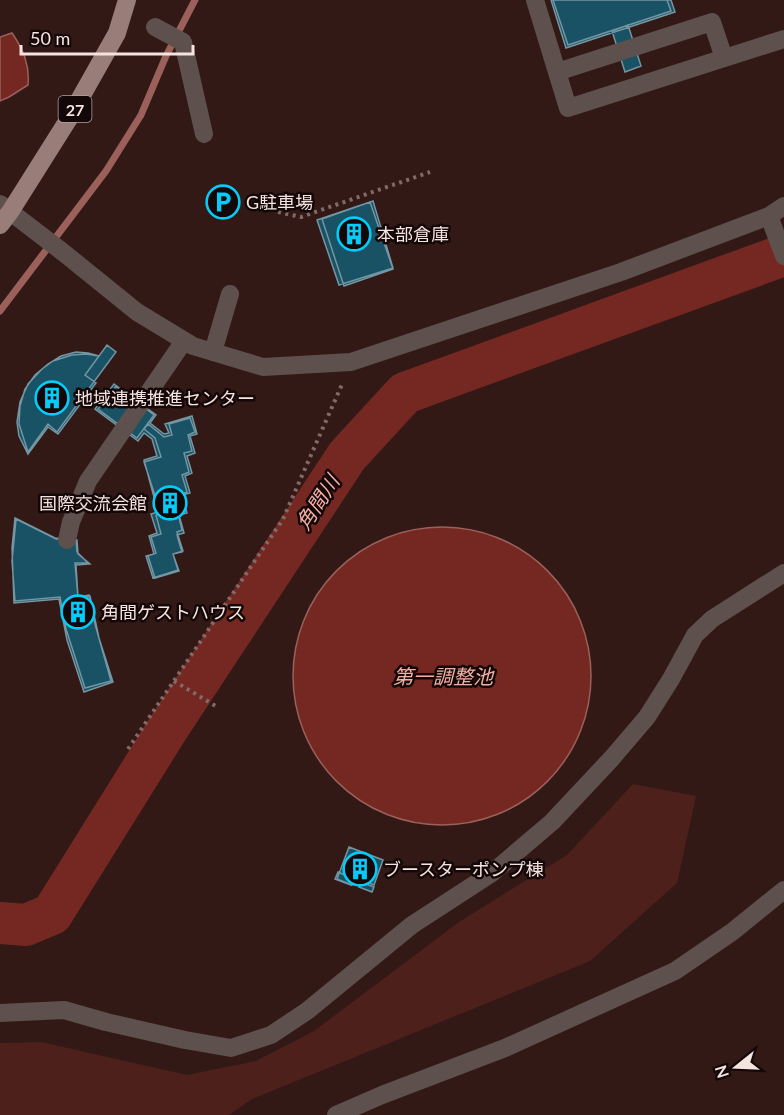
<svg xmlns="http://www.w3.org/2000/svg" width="784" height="1115" viewBox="0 0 784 1115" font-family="Lato,'Noto Sans JP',sans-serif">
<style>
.green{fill:#4e201b}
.water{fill:#742821;stroke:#9b605a;stroke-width:1.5}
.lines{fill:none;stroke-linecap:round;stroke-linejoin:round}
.stream{stroke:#9b605a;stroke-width:7}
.river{stroke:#742821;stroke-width:42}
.building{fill:#185264;stroke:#7495a2;stroke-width:1.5}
.path{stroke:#816a67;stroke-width:4;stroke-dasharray:3 4.5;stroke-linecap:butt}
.minor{stroke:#5d504d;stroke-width:18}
.major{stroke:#997d78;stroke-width:18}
.labels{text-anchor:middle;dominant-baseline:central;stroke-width:5;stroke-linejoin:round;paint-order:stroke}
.shield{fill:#130807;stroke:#b1a19f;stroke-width:1.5}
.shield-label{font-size:16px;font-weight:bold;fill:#f5e3e0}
.poi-label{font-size:18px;fill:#f5e3e0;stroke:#130807;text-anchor:start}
.water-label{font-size:20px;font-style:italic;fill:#f4afa5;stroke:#130807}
</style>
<rect width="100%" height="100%" fill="#331916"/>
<!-- green -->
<path class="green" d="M 633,784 L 696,796 L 677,883 L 590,961 L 252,1099 L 229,1115 L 0,1115 L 0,1043 L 41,1042 L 187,1075 L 256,1061 L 314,1031 L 459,922 L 567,855 Z"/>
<!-- water -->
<path class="water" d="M 12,33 C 23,49 30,65 28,85 L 9,97 L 0,101 L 0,37 Z
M293 676a149 149 0 1 1 298 0a149 149 0 1 1-298 0Z"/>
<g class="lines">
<!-- stream -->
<path class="stream" d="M 0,311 L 106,171 L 141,115 L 166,56 L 195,0"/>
<!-- river -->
<path class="river" d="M 0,923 L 26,925 L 52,914 L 168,728 L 347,456 L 405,393 L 784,255"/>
</g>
<!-- building -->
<path class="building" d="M 551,0 L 671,0 L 675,12 L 566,48 Z
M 553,0 L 667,0 L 671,11 L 568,45 Z
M 628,25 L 641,66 L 625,72 L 612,31 Z
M 373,201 L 393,268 L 339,285 L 317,220 Z
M 370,202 L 393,269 L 344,286 L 322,219 Z
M 107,345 L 116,352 L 57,432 L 48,424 L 28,452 L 19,424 L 20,406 L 25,389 L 35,375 L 48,364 L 61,356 L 76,352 L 88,353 L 99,356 Z
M 86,354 L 99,356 L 85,375 L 96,383 L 58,434 L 48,427 L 28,454 L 19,436 L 17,422 L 20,402 L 28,384 L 42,369 L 53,361 L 72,355 Z
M 114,384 L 156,415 L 150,423 L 164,434 L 169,433 L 165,424 L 192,416 L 197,434 L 190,436 L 195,453 L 187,456 L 192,473 L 185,476 L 190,493 L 182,495 L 187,513 L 179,515 L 184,533 L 177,535 L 182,552 L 173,554 L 178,570 L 153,578 L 146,556 L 154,554 L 149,536 L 157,533 L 151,514 L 158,512 L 144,460 L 157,456 L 152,439 L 144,433 L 138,441 L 95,409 Z
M 116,386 L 154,415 L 137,438 L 98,409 Z
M 190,418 L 195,432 L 188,435 L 192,451 L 184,453 L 189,472 L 182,475 L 187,492 L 179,495 L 184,511 L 178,513 L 182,530 L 177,532 L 183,551 L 173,554 L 179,571 L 155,578 L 148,556 L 156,553 L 151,537 L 161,534 L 156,515 L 161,514 L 144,462 L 161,457 L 155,438 L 144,429 L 148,424 L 164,437 L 172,435 L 169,424 Z
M 15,518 L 55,538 L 77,540 L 78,554 L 90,564 L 76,565 L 78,597 L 90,596 L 99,638 L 113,682 L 84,692 L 67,640 L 59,599 L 14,603 L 12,548 Z
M 16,519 L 56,539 L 76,540 L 77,552 L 88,563 L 75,563 L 78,597 L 89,595 L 95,624 L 111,681 L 85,688 L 66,629 L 60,597 L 15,601 L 12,561 Z
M 349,847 L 383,860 L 374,885 L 355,877 L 352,885 L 337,879 Z
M 338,872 L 354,879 L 351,885 L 335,879 Z
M 361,882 L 374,887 L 372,892 L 359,887 Z"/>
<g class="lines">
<!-- path -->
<path class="path" d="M 278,212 L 301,217 L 430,172
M 174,681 L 219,708
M 128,749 L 283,519 L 343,382"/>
<!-- minor -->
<path class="minor" d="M 535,0 L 557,72
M 155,27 L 183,42 L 204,134
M 724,58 L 712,22 L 557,72 L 568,108 L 784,39
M 0,204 L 64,253 L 137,312 L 193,346 L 263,367 L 351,362 L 621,272 L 769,216 L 784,206
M 769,216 L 784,256
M 213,352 L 230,294
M 67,540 L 71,522 L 88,481 L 184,341
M 0,1013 L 64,1010 L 106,1022 L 185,1040 L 231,1048 L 271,1035 L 307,1011 L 412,925 L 492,873 L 552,822 L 612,758 L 647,717 L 671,679 L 695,635 L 712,619 L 784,573
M 336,1115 L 382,1095 L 505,1048 L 675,971 L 732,932 L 784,890"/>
<!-- major -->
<path class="major" d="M 0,225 L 10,212 L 68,120 L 117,33 L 127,0"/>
</g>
<!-- icons -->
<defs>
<g id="parking-ring" transform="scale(1.725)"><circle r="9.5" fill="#130807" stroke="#05cbf9" stroke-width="1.5"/><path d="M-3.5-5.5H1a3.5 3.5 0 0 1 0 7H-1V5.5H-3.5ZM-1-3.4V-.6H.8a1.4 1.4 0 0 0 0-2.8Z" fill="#05cbf9"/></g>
<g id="building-ring" transform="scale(1.725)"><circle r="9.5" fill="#130807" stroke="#05cbf9" stroke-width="1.5"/><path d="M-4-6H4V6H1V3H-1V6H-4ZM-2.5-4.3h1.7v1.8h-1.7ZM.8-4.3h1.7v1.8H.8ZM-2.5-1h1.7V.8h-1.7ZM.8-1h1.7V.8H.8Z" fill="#05cbf9"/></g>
</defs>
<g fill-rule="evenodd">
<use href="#parking-ring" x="223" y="202"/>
<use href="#building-ring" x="354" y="234"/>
<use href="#building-ring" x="52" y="398"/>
<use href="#building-ring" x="170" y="503"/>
<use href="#building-ring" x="78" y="612"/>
<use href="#building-ring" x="360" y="869"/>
</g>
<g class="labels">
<!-- shield labels -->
<rect class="shield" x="58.5" y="96" width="33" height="26" rx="4.5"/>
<g class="shield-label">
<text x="75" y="109">27</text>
</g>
<!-- poi labels -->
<g class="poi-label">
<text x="246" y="202">G駐車場</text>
<text x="377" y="234">本部倉庫</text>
<text x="75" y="398">地域連携推進センター</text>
<text x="147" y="503" text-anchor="end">国際交流会館</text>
<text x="101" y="612">角間ゲストハウス</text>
<text x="383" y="869">ブースターポンプ棟</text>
</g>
<!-- water labels -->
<g class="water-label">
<text transform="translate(317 502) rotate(-57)">角間川</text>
<text x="443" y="676">第一調整池</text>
</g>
</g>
<!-- north arrow -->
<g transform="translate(736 1067) rotate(252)" stroke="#130807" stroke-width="4.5" paint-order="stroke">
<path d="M0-4.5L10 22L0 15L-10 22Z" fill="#f5e3e0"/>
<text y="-9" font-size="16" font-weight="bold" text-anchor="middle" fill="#f5e3e0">N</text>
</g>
<!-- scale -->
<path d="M21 45v9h172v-9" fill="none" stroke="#f5e3e0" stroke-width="3"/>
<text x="30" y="45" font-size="18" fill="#f5e3e0" stroke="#130807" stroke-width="4.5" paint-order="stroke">50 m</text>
</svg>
